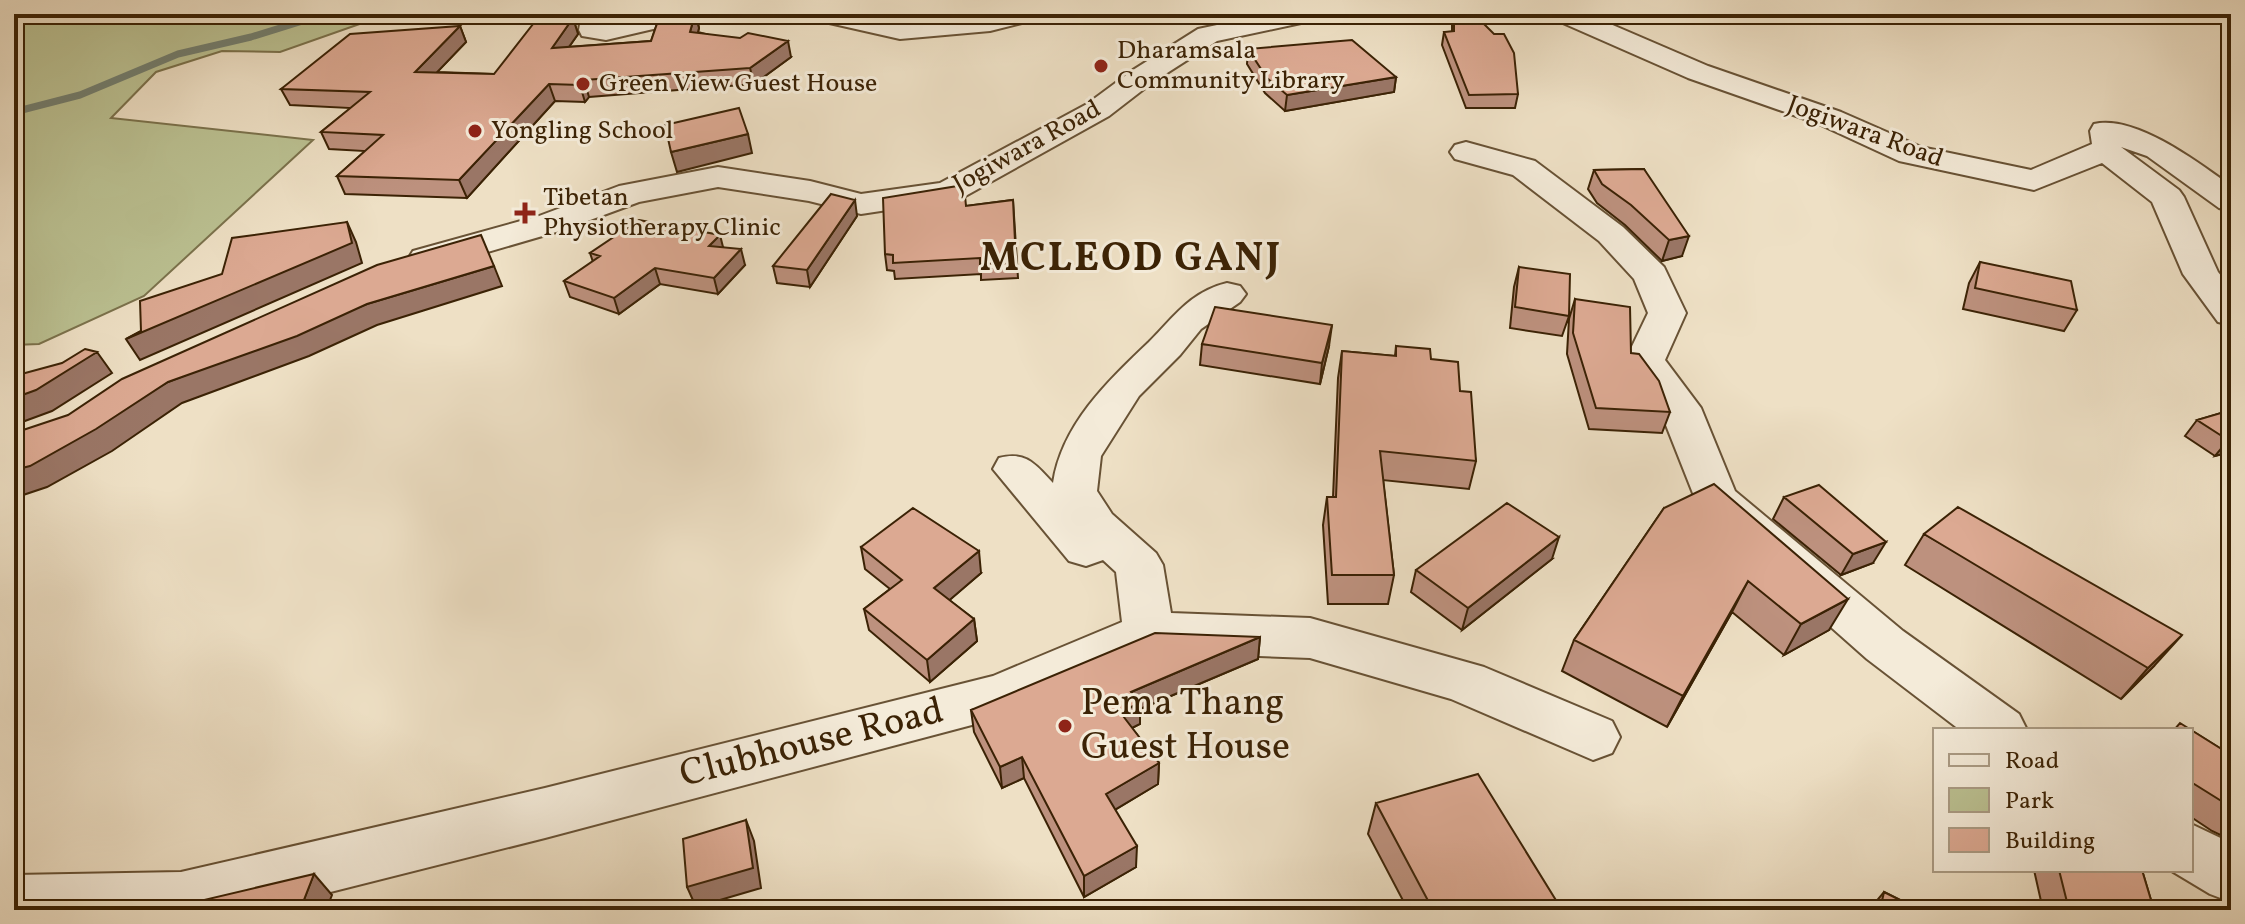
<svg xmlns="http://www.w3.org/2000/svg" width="2245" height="924" viewBox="0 0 2245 924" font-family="Vollkorn,serif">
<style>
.green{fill:#bbc192;stroke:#7b724c;stroke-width:2}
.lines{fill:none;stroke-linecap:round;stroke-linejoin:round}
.stream{stroke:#737f70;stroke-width:7}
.minor-casing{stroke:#685235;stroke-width:4}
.minor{fill:#f4ebd9;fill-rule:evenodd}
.wall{fill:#bd917e;stroke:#3b2205;stroke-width:2}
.shaded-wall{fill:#9a7666;stroke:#3b2205;stroke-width:2}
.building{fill:#dca992;stroke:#3b2205;stroke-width:2}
.poi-dot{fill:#8f2418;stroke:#f4ebd9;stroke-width:3}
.labels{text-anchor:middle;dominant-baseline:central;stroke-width:6;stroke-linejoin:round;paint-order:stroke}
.far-poi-label{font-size:26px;fill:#3b2205;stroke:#f4ebd9;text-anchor:start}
.far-street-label{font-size:26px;fill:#3b2205;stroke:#f4ebd9}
.near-poi-label{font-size:38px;fill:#3b2205;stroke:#f4ebd9;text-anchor:start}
.near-street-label{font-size:38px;fill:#3b2205;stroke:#f4ebd9}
.district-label{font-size:40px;font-weight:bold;letter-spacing:2px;fill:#3b2205;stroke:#f4ebd9}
</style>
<rect width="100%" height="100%" fill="#eee0c5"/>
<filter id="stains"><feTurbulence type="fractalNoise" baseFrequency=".0025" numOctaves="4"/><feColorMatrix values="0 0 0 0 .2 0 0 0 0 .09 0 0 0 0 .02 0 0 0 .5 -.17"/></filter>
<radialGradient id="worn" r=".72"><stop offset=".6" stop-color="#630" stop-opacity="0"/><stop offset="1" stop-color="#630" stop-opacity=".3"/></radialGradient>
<!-- green -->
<path class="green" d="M 69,14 L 388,14 L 280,52 L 222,51 L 156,72 L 111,118 L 313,140 L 144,296 L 39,344 L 14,345 L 14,23 Z"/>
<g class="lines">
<!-- stream -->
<path class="stream" d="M 14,112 L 80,95 L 178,54 L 251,37 L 325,14"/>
<!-- minor casing -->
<g class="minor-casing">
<path id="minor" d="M 578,14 L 606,14 L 606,24 L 649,14 L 696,14 L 692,20 L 606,40 L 582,36 L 579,30 L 581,18 Z
M 812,14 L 860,14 L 900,23 L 994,14 L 1038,14 L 1034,20 L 990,31 L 900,39 L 816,20 Z
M 1269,14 L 1319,14 L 1315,20 L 1217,41 L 1153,82 L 1109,116 L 960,199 L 861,214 L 809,201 L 718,187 L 639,202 L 563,230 L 426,270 L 413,267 L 408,259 L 413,251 L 539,216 L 619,186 L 718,167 L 810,181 L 861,194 L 940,183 L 1087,104 L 1133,70 L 1198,29 Z
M 1479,14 L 1528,14 L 1524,20 C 1511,23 1496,23 1483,20 Z
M 1552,14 L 1587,14 L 1708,66 L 1841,112 L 1921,147 L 2031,170 L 2092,144 L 2090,131 L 2094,124 C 2135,114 2199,163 2231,186 L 2231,211 L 2219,208 L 2147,156 L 2121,147 L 2179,190 L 2184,197 L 2218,272 L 2231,288 L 2231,325 L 2218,322 L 2183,274 L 2152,202 L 2102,163 L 2034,190 L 1899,161 L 1819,124 L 1688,78 L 1556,20 Z
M 1466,142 L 1535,161 L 1623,227 L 1664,267 L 1686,313 L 1665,360 L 1701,408 L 1735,491 L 1903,631 L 2019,714 L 2027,730 L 1960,730 L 1867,659 L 1700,511 L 1660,410 L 1625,361 L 1648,313 L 1634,279 L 1599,241 L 1513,175 L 1455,159 L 1450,152 L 1455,145 Z
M 1227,283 L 1240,286 L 1246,294 L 1240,302 L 1201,329 L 1180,355 L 1139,396 L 1101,456 L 1097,491 L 1112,514 L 1156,553 L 1163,565 L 1171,613 L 1310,618 L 1484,667 L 1612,721 L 1620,737 L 1612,753 L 1593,760 L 1451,699 L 1310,658 L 1154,652 L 1002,717 L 545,838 L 259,910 L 14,910 L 14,875 L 181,872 L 545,788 L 993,676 L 1122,622 L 1116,572 L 1103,560 L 1086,566 L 1069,561 L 993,469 L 999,458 C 1026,451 1035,464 1053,483 C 1062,424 1108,381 1149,342 C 1174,317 1190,292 1227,283 Z
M 2191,824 L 2231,843 L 2231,902 L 2210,894 L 2170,870 L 2191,870 Z"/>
</g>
<!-- minor -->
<use href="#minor" class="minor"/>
</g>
<!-- wall -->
<path class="wall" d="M 696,14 L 699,28 L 698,32 L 791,57 L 754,84 L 589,97 L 585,102 L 555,101 L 467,198 L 345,194 L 337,176 L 365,151 L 329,149 L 321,132 L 351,108 L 290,105 L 281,89 L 460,26 L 466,42 L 437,72 L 494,74 L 573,18 L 578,34 L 569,47 L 651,41 L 660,15 Z
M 1452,14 L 1474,14 L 1518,94 L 1515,108 L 1466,108 L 1442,45 L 1444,32 L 1452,32 Z
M 1248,49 L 1396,77 L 1394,92 L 1285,111 L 1265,93 L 1247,64 Z
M 1644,169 L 1682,256 L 1662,261 L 1625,225 L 1597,203 L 1588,189 L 1594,170 Z
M 1013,200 L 1018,278 L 981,280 L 981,274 L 895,279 L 894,271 L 887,270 L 885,254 L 966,206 Z
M 857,216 L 810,287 L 777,283 L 773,266 Z
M 723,247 L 745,265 L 718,294 L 660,284 L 619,314 L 570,297 L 564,281 L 593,262 L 590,253 Z
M 1980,262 L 2077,310 L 2064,331 L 1963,309 L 1969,283 Z
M 1519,267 L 1569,316 L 1562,336 L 1510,328 L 1514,287 Z
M 1575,299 L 1631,353 L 1670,412 L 1662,433 L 1589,429 L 1567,354 L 1569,319 Z
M 1202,344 L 1329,346 L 1320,384 L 1200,365 Z
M 1396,346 L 1431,359 L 1460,391 L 1476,461 L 1469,489 L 1383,480 L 1394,575 L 1388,604 L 1328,604 L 1323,525 L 1327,497 L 1333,497 L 1338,378 L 1342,351 L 1395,356 Z
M 2231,410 L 2231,457 L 2226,453 L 2215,456 L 2185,436 L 2197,420 Z
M 1784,497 L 1873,563 L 1841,575 L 1773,519 Z
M 1664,508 L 1829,630 L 1784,655 L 1732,612 L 1667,727 L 1562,671 L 1574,640 Z
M 1924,534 L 2154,666 L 2121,699 L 1905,565 Z
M 861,547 L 981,573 L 949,600 L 974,619 L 977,641 L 930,682 L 869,630 L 864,609 L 890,589 L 865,569 Z
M 1552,559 L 1462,630 L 1411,592 L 1416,570 Z
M 1260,637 L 1258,659 L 1140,709 L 1140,724 L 1132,728 L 1159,763 L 1158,784 L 1115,810 L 1136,867 L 1084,897 L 1024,778 L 1002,788 L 974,732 L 971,710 Z
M 2191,730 L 2231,755 L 2231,840 L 2212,831 L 2191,817 Z
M 1376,803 L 1562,910 L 1408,910 L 1368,834 Z
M 2034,870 L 2142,870 L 2154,910 L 2043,910 Z
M 1884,892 L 1920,910 L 1869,910 Z"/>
<!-- shaded-wall -->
<path class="shaded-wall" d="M 695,14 L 699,28 L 694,48 L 690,32 Z
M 573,18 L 578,34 L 557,64 L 552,48 Z
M 460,26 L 466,42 L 422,88 L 415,72 Z
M 788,41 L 791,57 L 754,84 L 750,68 Z
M 1396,77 L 1394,92 L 1285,111 L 1287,95 Z
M 584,80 L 589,97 L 585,102 L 580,85 Z
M 549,84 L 555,101 L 467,198 L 459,180 Z
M 748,134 L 752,153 L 677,172 L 671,152 Z
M 855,200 L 857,216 L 810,287 L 807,270 Z
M 347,222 L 356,242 L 362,263 L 140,360 L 126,339 Z
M 720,235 L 724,251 L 709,246 Z
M 1689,236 L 1682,256 L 1662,261 L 1669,240 Z
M 741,249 L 745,265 L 718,294 L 714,278 Z
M 494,266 L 502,286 L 377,325 L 309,356 L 182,403 L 112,451 L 47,487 L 14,498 L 14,470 L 168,382 L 367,304 Z
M 655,268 L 660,284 L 619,314 L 614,298 Z
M 1332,325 L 1329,346 L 1320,384 L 1322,363 Z
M 97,352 L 112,373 L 52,411 L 14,425 L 14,398 Z
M 2231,439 L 2231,447 L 2226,453 L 2215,456 L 2228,440 Z
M 1559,537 L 1552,559 L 1462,630 L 1468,608 Z
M 1886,542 L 1873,563 L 1841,575 L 1853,554 Z
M 979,551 L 981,573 L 938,610 L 934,588 Z
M 1748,581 L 1732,612 L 1667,727 L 1683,696 Z
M 1848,599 L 1829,630 L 1784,655 L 1801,624 Z
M 974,619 L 977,641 L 930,682 L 927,660 Z
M 2182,635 L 2154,666 L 2121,699 L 2148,668 Z
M 1260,637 L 1258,659 L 1140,709 L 1140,724 L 1120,734 L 1120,712 L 1131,692 Z
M 1022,757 L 1024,778 L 1002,788 L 1000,767 Z
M 1159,763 L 1158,784 L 1106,815 L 1106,794 Z
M 746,820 L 754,841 L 761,888 L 696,907 L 687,887 Z
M 1137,846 L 1136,867 L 1084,897 L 1084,876 Z
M 314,874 L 332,895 L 326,910 L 300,910 Z"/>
<!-- building -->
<path class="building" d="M 669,14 L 695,14 L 690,32 L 740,38 L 748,33 L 788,41 L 750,68 L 584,80 L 580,85 L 549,84 L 459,180 L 337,176 L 383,135 L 321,132 L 370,92 L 281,89 L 350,34 L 460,26 L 415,72 L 494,74 L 537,19 L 573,18 L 552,48 L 651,41 L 660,15 Z
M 1454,14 L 1474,14 L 1494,34 L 1504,34 L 1514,53 L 1518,94 L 1469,95 L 1444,32 L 1454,31 Z
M 1352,40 L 1396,77 L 1287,95 L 1267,78 L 1248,49 Z
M 739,108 L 748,134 L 671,152 L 665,125 Z
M 1644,169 L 1689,236 L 1669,240 L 1631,205 L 1602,184 L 1594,170 Z
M 964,185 L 966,206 L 1013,200 L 1016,262 L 980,264 L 980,258 L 893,263 L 893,255 L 885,254 L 883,198 Z
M 831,194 L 855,200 L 807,270 L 773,266 Z
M 639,220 L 720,235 L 709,246 L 741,249 L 714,278 L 655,268 L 614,298 L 564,281 L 600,256 L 590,253 Z
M 347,222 L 352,243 L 126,339 L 141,331 L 140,301 L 222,274 L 232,238 Z
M 481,235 L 494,266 L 367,304 L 297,336 L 168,382 L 96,429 L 30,466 L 14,470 L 14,433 L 68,415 L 122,379 L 377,265 Z
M 1980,262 L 2071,281 L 2077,310 L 1975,288 Z
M 1519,267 L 1570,274 L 1569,316 L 1515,307 Z
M 1575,299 L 1630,307 L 1631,353 L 1639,354 L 1659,381 L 1670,412 L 1596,408 L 1573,333 Z
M 1215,307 L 1332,325 L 1322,363 L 1202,344 Z
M 1396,346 L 1430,349 L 1431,359 L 1458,362 L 1460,391 L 1471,392 L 1476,461 L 1380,451 L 1394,575 L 1332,575 L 1327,497 L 1336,497 L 1342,351 L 1396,356 Z
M 85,349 L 97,352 L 36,390 L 14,398 L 14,376 L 62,363 Z
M 2231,410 L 2231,439 L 2228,440 L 2197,420 Z
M 1714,484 L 1848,599 L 1801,624 L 1748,581 L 1683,696 L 1574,640 L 1664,508 Z
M 1819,485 L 1886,542 L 1853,554 L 1784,497 Z
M 1507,503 L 1559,537 L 1468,608 L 1416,570 Z
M 1958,507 L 2182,635 L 2148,668 L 1924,534 Z
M 913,508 L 979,551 L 934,588 L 974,619 L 927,660 L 864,609 L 902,580 L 861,547 Z
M 1155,633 L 1260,637 L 1131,692 L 1140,703 L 1120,712 L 1159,763 L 1106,794 L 1137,846 L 1084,876 L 1022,757 L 1000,767 L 971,710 Z
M 2180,723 L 2231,755 L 2231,807 L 2191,782 L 2191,730 L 2174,730 Z
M 1478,774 L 1562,910 L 1433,910 L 1376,803 Z
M 746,820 L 753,868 L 687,887 L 683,839 Z
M 2059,870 L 2142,870 L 2154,910 L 2069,910 Z
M 314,874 L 300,910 L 187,910 L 191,903 Z
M 1884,892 L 1920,910 L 1880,910 Z"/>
<!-- markers -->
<g class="poi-dot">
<circle cx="1101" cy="66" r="8"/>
<circle cx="583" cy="84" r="8"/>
<circle cx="475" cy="131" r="8"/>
<path d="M521 201h8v8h8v8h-8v8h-8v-8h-8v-8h8z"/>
<circle cx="1065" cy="726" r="8"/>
</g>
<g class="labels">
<!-- far-poi labels -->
<g class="far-poi-label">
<text x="1117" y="51">Dharamsala<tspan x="1117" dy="30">Community Library</tspan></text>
<text x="599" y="84">Green View Guest House</text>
<text x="491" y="131">Yongling School</text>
<text x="543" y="198">Tibetan<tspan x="543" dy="30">Physiotherapy Clinic</tspan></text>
</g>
<!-- far-street labels -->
<g class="far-street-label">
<text transform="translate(1865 132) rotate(20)">Jogiwara Road</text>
<text transform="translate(1027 147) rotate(-29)">Jogiwara Road</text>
</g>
<!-- near-poi labels -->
<g class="near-poi-label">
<text x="1081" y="704">Pema Thang<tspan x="1081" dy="44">Guest House</tspan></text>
</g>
<!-- near-street labels -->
<g class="near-street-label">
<text transform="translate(812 744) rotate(-14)">Clubhouse Road</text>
</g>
<!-- district labels -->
<g class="district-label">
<text x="1131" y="260">MCLEOD GANJ</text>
</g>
</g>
<!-- margin -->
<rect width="2245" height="924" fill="none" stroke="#eee0c5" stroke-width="48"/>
<rect x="16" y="16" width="2213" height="892" fill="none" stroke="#3b2205" stroke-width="4"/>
<rect x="24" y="24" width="2197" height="876" fill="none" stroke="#3b2205" stroke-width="2"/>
<!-- legend -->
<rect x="1933" y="728" width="260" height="144" fill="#f4ebd9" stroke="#aa9b84" stroke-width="2"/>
<rect x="1949" y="754" width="40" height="12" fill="#f4ebd9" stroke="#aa9b84" stroke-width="2"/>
<text x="2005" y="768" font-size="24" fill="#3b2205">Road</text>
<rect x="1949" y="788" width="40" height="24" fill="#bbc192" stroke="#aa9b84" stroke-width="2"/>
<text x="2005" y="808" font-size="24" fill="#3b2205">Park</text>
<rect x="1949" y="828" width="40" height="24" fill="#dca992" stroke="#aa9b84" stroke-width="2"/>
<text x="2005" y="848" font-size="24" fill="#3b2205">Building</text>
<rect width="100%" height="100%" filter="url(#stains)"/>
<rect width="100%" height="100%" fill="url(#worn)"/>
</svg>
